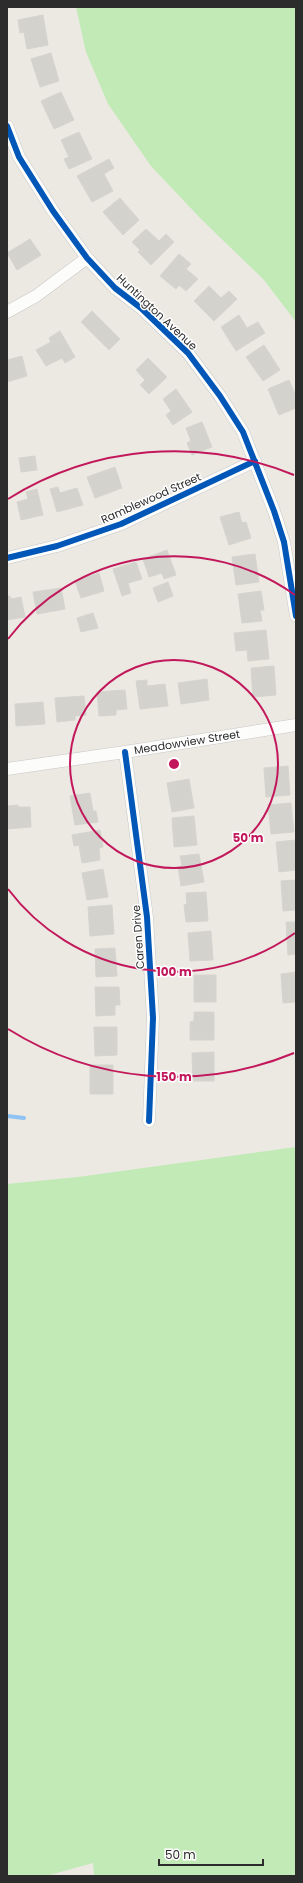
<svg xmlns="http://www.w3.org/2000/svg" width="303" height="1883" viewBox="0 0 303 1883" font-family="Poppins,sans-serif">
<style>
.green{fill:#c1eab7}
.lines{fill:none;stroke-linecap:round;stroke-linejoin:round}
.stream{stroke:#8fc3f3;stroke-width:4}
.building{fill:#d3d2cc;stroke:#d6d4ce}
.street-casing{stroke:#c8c7c7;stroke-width:13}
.street{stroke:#fcfcfa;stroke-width:12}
.cycleway-casing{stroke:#fff;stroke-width:8}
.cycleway{stroke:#0057b8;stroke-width:6}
.ring{fill:none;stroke:#c2185b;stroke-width:2}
.labels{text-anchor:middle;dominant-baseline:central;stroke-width:3;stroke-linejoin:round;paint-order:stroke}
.street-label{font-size:11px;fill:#2c2c2c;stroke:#fff}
.centre{fill:#c2185b;stroke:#fff;stroke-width:2}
.ring-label{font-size:12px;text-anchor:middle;font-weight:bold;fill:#c2185b;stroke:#fff;stroke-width:3;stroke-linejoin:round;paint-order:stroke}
</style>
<rect width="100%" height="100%" fill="#ebe9e1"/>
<!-- green -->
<path class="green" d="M 76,7 L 296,7 L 296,322 L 264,280 L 201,219 L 151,166 L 108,104 L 86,52 Z
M 296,1147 L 296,1876 L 94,1876 L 93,1863 L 46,1876 L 7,1876 L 7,1184 L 78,1177 Z"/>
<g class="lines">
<!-- stream -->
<path class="stream" d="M 7,1116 L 24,1118"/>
</g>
<!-- building -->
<path class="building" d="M 43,15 L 48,45 L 27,49 L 24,32 L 20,33 L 18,20 Z
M 51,53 L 59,81 L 40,87 L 31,59 Z
M 61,92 L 74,120 L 54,129 L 41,101 Z
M 79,132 L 92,159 L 69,169 L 64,159 L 69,157 L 61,140 Z
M 109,159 L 114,168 L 104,174 L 113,191 L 92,202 L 77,176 Z
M 120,198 L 139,220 L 123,235 L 103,212 Z
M 146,229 L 159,241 L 166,234 L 174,242 L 151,265 L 138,252 L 140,250 L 132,242 Z
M 30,239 L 41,255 L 17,270 L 7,253 Z
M 179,254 L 191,264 L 186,269 L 198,279 L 186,291 L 179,285 L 176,289 L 160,276 Z
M 209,286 L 221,298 L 229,291 L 237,299 L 214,321 L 194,301 Z
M 92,311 L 120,339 L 109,350 L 81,322 Z
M 239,315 L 247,328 L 258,322 L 265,333 L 236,351 L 221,327 Z
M 60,331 L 75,357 L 65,363 L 62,358 L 46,366 L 36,350 L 51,342 L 49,338 Z
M 264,345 L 280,370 L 263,381 L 246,357 Z
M 22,356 L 27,376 L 7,382 L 7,360 Z
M 148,358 L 167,377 L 149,394 L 140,385 L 145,380 L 136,370 Z
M 289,380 L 296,396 L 296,408 L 279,415 L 268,389 Z
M 176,389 L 192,412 L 173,425 L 166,415 L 171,411 L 163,399 Z
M 202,422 L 212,447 L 192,455 L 187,443 L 191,441 L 186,428 Z
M 35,456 L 37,470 L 21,472 L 19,458 Z
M 115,467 L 122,488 L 95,498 L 87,477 Z
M 58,487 L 60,493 L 77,488 L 83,505 L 57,512 L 50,489 Z
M 37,489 L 43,515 L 21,520 L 17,502 L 28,499 L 26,492 Z
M 239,512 L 242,523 L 246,522 L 251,538 L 229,545 L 220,517 Z
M 167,550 L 176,575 L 164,579 L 162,573 L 149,577 L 143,559 Z
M 255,554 L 259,582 L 236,585 L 232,557 Z
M 136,562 L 142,579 L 128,583 L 131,593 L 122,596 L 113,569 Z
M 99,573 L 104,591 L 81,598 L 75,581 Z
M 168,582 L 173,596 L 158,602 L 153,588 Z
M 61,588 L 65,609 L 37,614 L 33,592 Z
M 261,591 L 264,610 L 260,610 L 262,621 L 242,623 L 238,594 Z
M 7,596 L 10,596 L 11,599 L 21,597 L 25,617 L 7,620 Z
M 93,613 L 98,628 L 81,632 L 77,618 Z
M 266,630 L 269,659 L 248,661 L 247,650 L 236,651 L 234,633 Z
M 274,666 L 276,695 L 253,697 L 251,668 Z
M 207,679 L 209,700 L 181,704 L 178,683 Z
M 147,680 L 147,686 L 165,684 L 168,706 L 140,709 L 136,681 Z
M 125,690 L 127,709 L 116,710 L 116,715 L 99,716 L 97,692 Z
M 84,696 L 86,715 L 75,716 L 75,720 L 57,722 L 55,698 Z
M 43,702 L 45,724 L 16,726 L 15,704 Z
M 288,766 L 290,795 L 266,797 L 264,768 Z
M 189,779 L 194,808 L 172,812 L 167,783 Z
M 90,793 L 93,811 L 96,811 L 98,822 L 75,825 L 70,796 Z
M 291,803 L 294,832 L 271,834 L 268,805 Z
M 18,805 L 18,807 L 30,807 L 31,827 L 7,829 L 7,806 Z
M 194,816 L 197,845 L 174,847 L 172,818 Z
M 100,830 L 103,847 L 99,848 L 100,860 L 82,863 L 79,845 L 74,846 L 72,835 Z
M 296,840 L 296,870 L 279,872 L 276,842 Z
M 199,854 L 204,882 L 181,886 L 178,867 L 182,866 L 180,856 Z
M 103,869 L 108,897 L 87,900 L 82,873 Z
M 296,880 L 296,910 L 283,911 L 281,881 Z
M 206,892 L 208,921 L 186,922 L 184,905 L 187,904 L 186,893 Z
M 112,905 L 114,934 L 90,936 L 88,907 Z
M 286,922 L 296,922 L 296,954 L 288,955 Z
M 211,931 L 213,960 L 190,961 L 188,933 Z
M 115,948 L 117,976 L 96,977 L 95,949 Z
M 296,972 L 296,1002 L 283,1003 L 281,974 Z
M 194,975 L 216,975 L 216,1002 L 194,1002 Z
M 95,987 L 119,987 L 120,1005 L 115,1005 L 115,1015 L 96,1016 Z
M 194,1012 L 214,1012 L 214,1040 L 190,1040 L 190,1022 L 194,1021 Z
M 94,1027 L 117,1027 L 117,1055 L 95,1056 Z
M 214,1052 L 214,1081 L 193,1081 L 192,1053 Z
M 90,1065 L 113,1065 L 113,1094 L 90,1094 Z"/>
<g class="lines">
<!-- street casing -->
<g class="street-casing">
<path id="street" d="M 7,126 L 19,157 L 53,211 L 87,258 L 115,288 L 141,308 L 188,353 L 220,396 L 243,432 L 274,511 L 284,542 L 296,616
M 7,312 L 36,296 L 87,258
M 7,558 L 57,546 L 121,524 L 255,461
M 125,752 L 147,917 L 153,1018 L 149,1121
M 7,769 L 125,752 L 296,725"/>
</g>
<!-- street -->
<use href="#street" class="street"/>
<!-- cycleway casing -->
<g class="cycleway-casing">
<path id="cycleway" d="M 7,126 L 19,157 L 53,211 L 87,258 L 115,288 L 141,308 L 188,353 L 220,396 L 243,432 L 274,511 L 284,542 L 296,616
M 7,558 L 57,546 L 121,524 L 255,461
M 125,752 L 147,917 L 153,1018 L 149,1121"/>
</g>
<!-- cycleway -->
<use href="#cycleway" class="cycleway"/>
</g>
<!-- distance rings -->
<g class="ring">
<circle cx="174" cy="764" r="104"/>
<path d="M295 933A208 208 0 0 1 8 889M8 639A208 208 0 0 1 295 595"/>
<path d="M294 1053A313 313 0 0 1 8 1029M8 499A313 313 0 0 1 294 475"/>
</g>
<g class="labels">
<!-- street labels -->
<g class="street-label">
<text transform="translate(157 312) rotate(43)">Huntington Avenue</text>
<text transform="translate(151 498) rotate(-24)">Ramblewood Street</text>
<text transform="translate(187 742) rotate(-9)">Meadowview Street</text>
<text transform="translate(138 937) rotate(-94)">Caren Drive</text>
</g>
</g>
<circle cx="174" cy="764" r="6" class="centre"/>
<g class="ring-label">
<text x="248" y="842">50 m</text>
<text x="174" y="976">100 m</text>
<text x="174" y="1081">150 m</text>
</g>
<!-- border -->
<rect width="303" height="1883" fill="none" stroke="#2c2c2c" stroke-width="16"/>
<!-- scale -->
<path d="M159 1859v6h104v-6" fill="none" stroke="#2c2c2c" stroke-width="2"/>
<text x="165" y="1859" font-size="12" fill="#2c2c2c" stroke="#ffffff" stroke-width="3" paint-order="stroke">50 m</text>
</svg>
